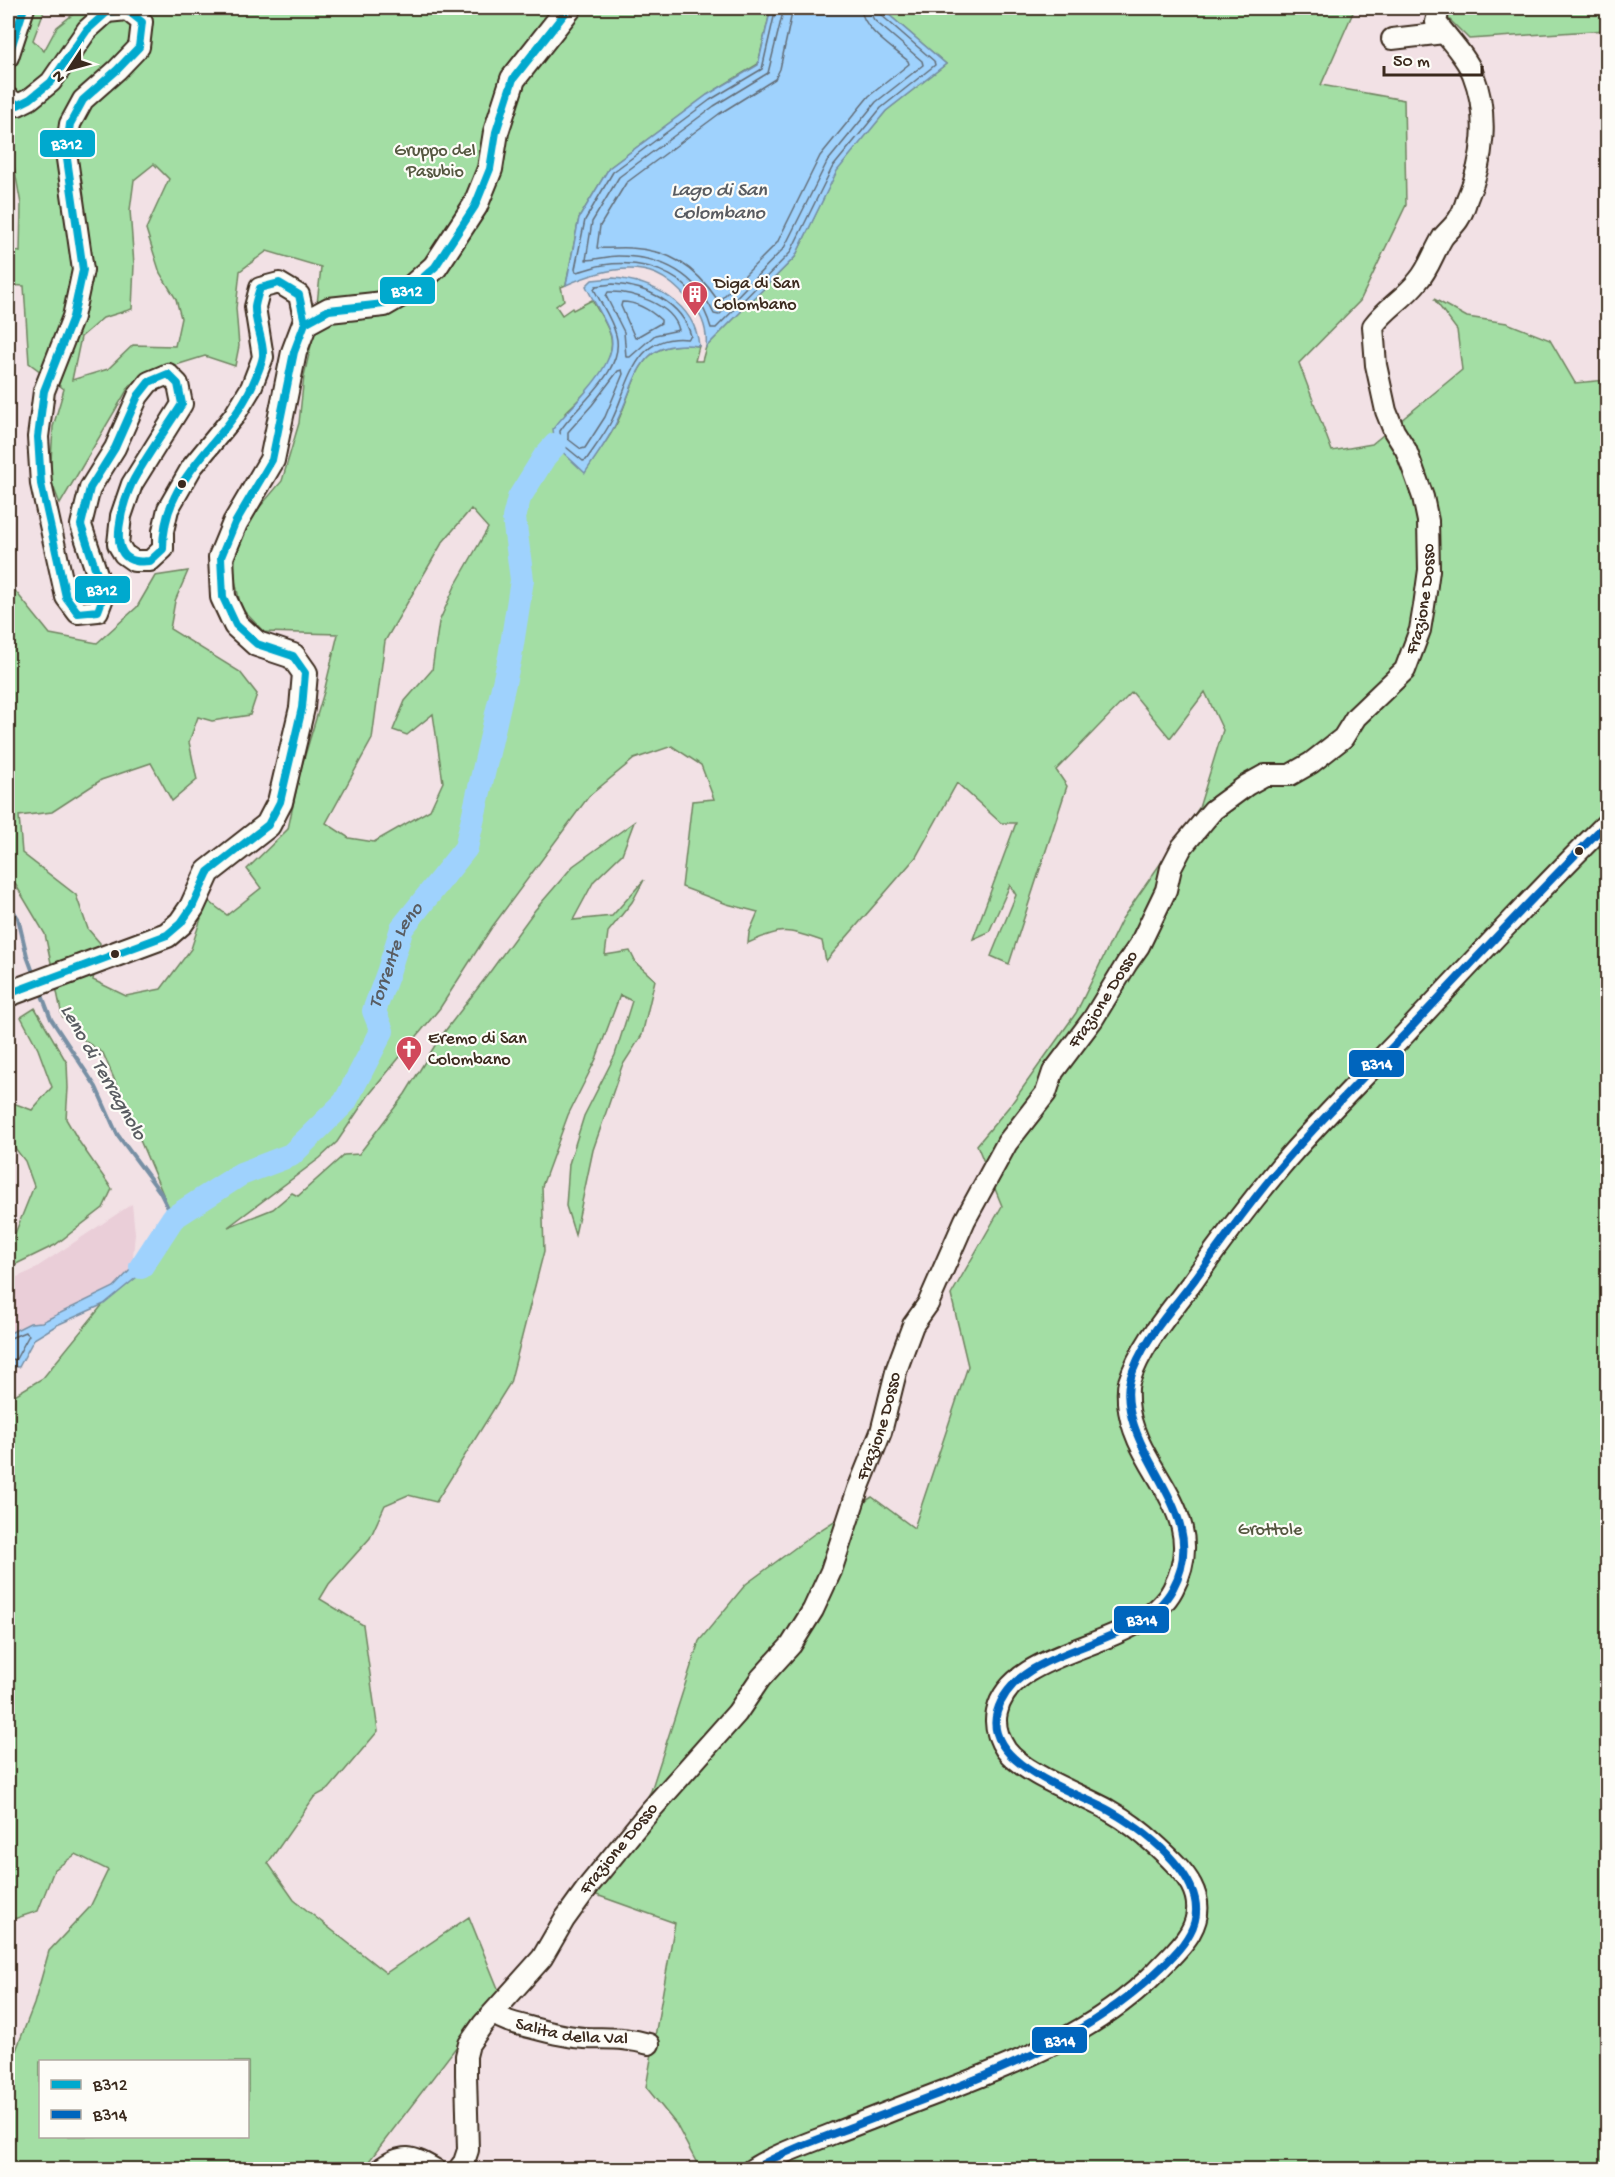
<svg xmlns="http://www.w3.org/2000/svg" width="1615" height="2177" viewBox="0 0 1615 2177" font-family="'Gochi Hand',sans-serif">
<style>
.built{fill:#eaced8}
.green{fill:#a3dea4;stroke:#6f8461;stroke-width:1.5;fill-rule:evenodd}
.water{fill:#9fd2fd;stroke:#778fa4;stroke-width:1.5}
.lines{fill:none;stroke-linecap:round;stroke-linejoin:round}
.shore{stroke:#636d77;stroke-width:1.5}
.stream{stroke:#778fa4;stroke-width:4}
.river{stroke:#9fd2fd;stroke-width:24}
.minor-casing{stroke:#3b2a1e;stroke-width:24}
.major-casing{stroke:#3b2a1e;stroke-width:28}
.minor{stroke:#fdfcf7;stroke-width:20}
.major{stroke:#fdfcf7;stroke-width:24}
.bus-1-casing{stroke:#fdfcf7;stroke-width:12}
.bus-2-casing{stroke:#fdfcf7;stroke-width:12}
.bus-1{stroke:#00a9ce;stroke-width:8}
.bus-2{stroke:#0065bd;stroke-width:8}
.bus-dot{fill:#3b2a1e;stroke:#fdfcf7;stroke-width:2}
.labels{text-anchor:middle;dominant-baseline:central;stroke-width:4.5;stroke-linejoin:round;paint-order:stroke}
.park-label{font-size:18px;fill:#555740;stroke:#fdfcf7}
.poi-label{font-size:18px;fill:#3b2a1e;stroke:#fdfcf7;text-anchor:start}
.street-label{font-size:18px;fill:#3b2a1e;stroke:#fdfcf7}
.water-label{font-size:20px;font-style:italic;fill:#595c61;stroke:#fdfcf7}
.line-badge{stroke:#fdfcf7;stroke-width:2}
.badge-label{font-size:16px;text-anchor:middle;font-weight:bold;fill:#fff}
</style>
<rect width="100%" height="100%" fill="#f2e1e5"/>
<filter id="ink" filterUnits="userSpaceOnUse"><feTurbulence type="fractalNoise" baseFrequency=".0167" numOctaves="2"/><feDisplacementMap in="SourceGraphic" scale="12" xChannelSelector="R" yChannelSelector="G"/><feConvolveMatrix kernelMatrix="1 2 1 2 8 2 1 2 1" color-interpolation-filters="sRGB"/></filter>
<g filter="url(#ink)">
<!-- built -->
<path class="built" d="M 132,1204 L 135,1233 L 132,1268 L 114,1287 L 41,1322 L 30,1323 L 8,1334 L 8,1281 L 31,1271 Z"/>
<!-- green -->
<path class="green" d="M 8,8 L 45,8 L 33,40 L 44,51 L 57,27 L 81,8 L 771,8 L 758,64 L 707,95 L 609,168 L 579,218 L 566,285 L 561,287 L 564,300 L 556,306 L 562,315 L 572,308 L 573,310 L 592,300 C 598,311 609,326 611,338 C 616,367 583,395 565,413 L 571,458 L 585,472 C 596,456 609,439 618,421 C 638,377 637,338 699,346 L 695,361 L 702,361 L 706,347 L 795,257 L 837,170 L 886,111 L 946,64 L 881,8 L 1355,8 L 1321,85 L 1404,100 L 1406,205 L 1360,301 L 1299,363 L 1332,451 L 1372,444 L 1462,370 L 1457,330 L 1434,299 L 1467,317 L 1507,323 L 1550,340 L 1575,383 L 1607,380 L 1607,2169 L 700,2169 L 676,2124 L 646,2087 L 675,1923 L 591,1893 L 651,1791 L 699,1641 L 746,1584 L 814,1534 L 872,1497 L 914,1528 L 968,1366 L 951,1295 L 1002,1206 L 977,1145 L 1012,1103 L 1076,1013 L 1122,919 L 1199,808 L 1223,730 L 1205,692 L 1170,738 L 1132,692 L 1056,770 L 1067,786 L 1009,964 L 991,956 L 1016,895 L 1010,885 L 989,932 L 973,939 L 1016,823 L 1001,823 L 957,783 L 916,857 L 826,961 L 822,941 C 786,929 783,927 748,943 L 749,933 L 758,912 L 727,904 L 682,887 L 692,801 L 714,799 L 701,765 L 672,746 L 634,759 L 589,796 L 492,927 L 440,1008 L 368,1096 L 337,1142 L 320,1158 L 228,1227 L 273,1209 L 292,1193 L 298,1196 L 344,1155 L 359,1154 L 405,1094 L 439,1039 L 487,976 L 535,910 L 573,866 L 634,822 L 622,854 L 594,881 L 573,920 L 612,916 L 644,880 L 632,902 L 608,932 L 605,955 L 630,951 L 636,963 L 655,980 L 642,1035 L 622,1066 L 593,1150 L 575,1235 L 566,1206 L 569,1164 L 584,1116 L 615,1055 L 632,1001 L 620,995 L 596,1059 L 568,1115 L 542,1186 L 544,1251 L 510,1383 L 436,1502 L 408,1495 L 385,1505 L 370,1538 L 329,1584 L 320,1599 L 363,1625 L 378,1731 L 329,1789 L 314,1797 L 268,1863 L 294,1900 L 386,1973 L 469,1917 L 499,1991 L 363,2169 L 8,2169 L 8,2071 L 34,2004 L 49,1951 L 90,1907 L 108,1870 L 76,1854 L 54,1870 L 38,1911 L 8,1921 L 8,1399 L 43,1378 L 173,1218 L 103,1053 L 85,1041 L 62,1016 L 45,934 L 8,872 L 8,582 L 50,634 L 97,643 L 137,607 L 155,576 L 188,571 L 175,601 L 170,629 L 240,672 L 257,694 L 250,715 L 212,721 L 198,717 L 189,742 L 197,780 L 172,801 L 151,763 L 101,780 L 52,812 L 19,816 L 22,853 L 76,895 L 88,929 L 100,943 L 93,980 L 126,996 L 161,989 L 191,949 L 207,900 L 227,915 L 261,888 L 247,869 L 288,829 L 300,772 L 324,692 L 338,634 L 264,632 L 241,608 L 233,571 L 241,529 L 282,481 L 299,423 L 304,376 L 314,332 L 321,267 L 267,251 L 240,271 L 236,308 L 239,346 L 235,366 L 205,356 L 176,365 L 130,385 L 60,504 L 50,478 L 53,427 L 64,389 L 29,363 L 24,286 L 8,285 L 8,249 L 20,252 L 21,204 L 8,134 ZM 154,164 L 169,179 L 146,229 L 160,273 L 176,299 L 181,318 L 175,346 L 133,345 L 108,369 L 72,380 L 81,337 L 103,318 L 132,309 L 134,265 L 130,210 L 134,180 ZM 471,509 L 488,528 L 455,586 L 439,622 L 432,670 L 405,701 L 393,730 L 407,735 L 433,714 L 443,782 L 430,810 L 374,842 L 349,838 L 326,823 L 372,739 L 385,641 L 442,543 ZM 40,2062 L 248,2062 L 248,2136 L 40,2136 Z
M 1438,8 L 1607,8 L 1607,30 L 1469,39 Z
M 35,1008 L 67,1063 L 68,1088 L 66,1119 L 80,1143 L 112,1189 L 103,1208 L 55,1245 L 8,1268 L 8,1241 L 12,1241 L 34,1186 L 25,1161 L 8,1139 L 8,1101 L 32,1110 L 52,1087 L 38,1049 L 21,1017 Z"/>
<!-- water -->
<path class="water" d="M 771,8 L 881,8 L 946,64 L 886,111 L 837,171 L 795,257 L 706,347 C 708,328 700,310 686,297 C 677,288 668,279 656,274 C 627,262 593,273 566,285 L 579,218 L 609,168 L 707,95 L 758,65 Z
M 613,278 C 652,281 695,303 699,346 C 636,338 639,377 617,421 C 609,439 596,456 585,473 L 555,445 L 553,429 C 570,406 619,366 611,336 C 606,320 593,301 586,286 L 592,280 Z
M 152,1236 L 166,1249 L 137,1277 L 104,1304 L 57,1325 L 34,1339 L 19,1367 L 8,1366 L 8,1334 L 30,1323 L 42,1322 L 114,1287 L 132,1268 Z"/>
<g class="lines">
<!-- shore -->
<path class="shore" d="M 776,8 L 762,69 L 710,100 L 613,172 L 585,220 L 575,269 L 576,272 C 585,271 594,266 603,265 C 651,258 697,278 711,328 L 716,328 L 790,253 L 832,168 L 881,108 L 935,65 L 934,61 L 880,14 L 877,8
M 784,8 L 768,73 L 714,106 L 619,177 L 592,222 L 586,260 C 596,260 607,256 618,256 C 662,256 695,273 714,314 L 719,315 L 784,248 L 827,162 L 876,102 L 923,65 L 922,61 L 874,20 L 871,14 L 870,8
M 793,8 L 780,69 L 775,79 L 719,114 L 626,183 L 600,226 L 597,248 C 608,249 620,247 631,248 C 670,250 695,267 717,299 L 721,299 L 777,243 L 820,156 L 869,96 L 909,64 L 908,61 C 893,48 862,29 861,8
M 613,284 C 645,286 682,302 691,336 L 688,339 C 634,333 630,383 612,420 C 605,434 595,447 586,460 L 583,461 L 561,443 L 560,431 C 577,404 626,371 616,335 C 612,319 601,304 594,289 L 596,286 Z
M 608,292 C 631,291 673,304 679,330 L 655,335 L 630,357 L 626,357 L 624,332 L 606,296 Z
M 622,302 C 637,302 650,310 661,320 L 661,323 L 635,338 L 621,306 Z
M 622,370 L 623,374 L 605,417 L 585,448 L 581,449 L 568,439 L 568,432 L 592,405 L 618,371 Z
M 8,1339 L 25,1332 L 29,1335 L 16,1359 L 8,1360"/>
<!-- stream -->
<path class="stream" d="M 8,903 L 18,918 L 27,956 L 34,975
M 40,990 L 51,1019 L 96,1087 L 117,1134 L 160,1192 L 173,1218"/>
<!-- river -->
<path class="river" id="s1" d="M 141,1267 L 173,1218 L 241,1174 L 291,1155 L 345,1102 L 382,1031 L 374,1011 L 388,973 L 402,928 L 466,848 L 510,657 L 522,580 L 514,518 L 519,498 L 545,456 L 555,445"/>
<!-- minor casing -->
<g class="minor-casing">
<g id="minor">
<path d="M 1392,39 L 1444,33"/>
<path d="M 8,57 L 24,8"/>
<path d="M 8,98 L 18,105 L 30,99 L 51,82 L 87,30 L 107,12 L 127,10 L 142,22 L 139,47 L 117,70 L 83,100 L 70,124 L 66,152 L 83,270 L 73,317 L 44,391 L 38,437 L 41,484 L 66,597 L 78,613 L 98,611 L 104,595 L 81,525 L 90,488 L 115,448 L 138,396 L 149,382 L 168,374 L 178,384 L 182,404 L 132,484 L 121,516 L 118,544 L 124,554 L 134,561 L 150,561 L 163,549 L 163,531 L 168,509 L 192,467 L 234,416 L 251,388 L 263,357 L 255,307 L 260,288 L 279,283 L 299,295 L 305,323"/>
<path id="s2" d="M 495,2014 C 504,2021 513,2023 525,2026 C 544,2031 564,2037 584,2038 C 609,2039 625,2037 649,2044"/>
<path d="M 379,2170 C 403,2152 412,2156 436,2170"/>
<path id="s3" d="M 458,2170 L 464,2162 L 468,2150 L 466,2075 L 466,2056 L 469,2044 L 483,2024 L 542,1958 L 564,1920 L 590,1884 L 649,1812 L 737,1713 L 760,1679 L 791,1645 L 813,1610 L 831,1571 L 858,1489 L 881,1432 L 897,1368 L 913,1325 L 928,1304 L 965,1220 L 1007,1143 L 1046,1093 L 1053,1072 L 1093,1019 L 1127,963 L 1139,946 L 1166,890 L 1171,868 L 1182,847 L 1213,810 L 1247,785 L 1265,775 L 1290,775 L 1311,763 L 1343,738 L 1356,717 L 1405,670 L 1420,630 L 1424,606 L 1429,570 L 1428,521 L 1423,497 L 1413,469 L 1406,450 L 1394,431 L 1386,411 L 1376,365 L 1373,326 C 1387,307 1404,299 1418,281 C 1429,269 1434,251 1443,237 C 1448,231 1454,226 1458,220 C 1462,214 1465,206 1467,199 C 1484,160 1489,115 1473,74 C 1465,55 1448,39 1436,22 L 1439,8"/>
<path d="M 751,2170 C 776,2154 807,2144 834,2133 C 869,2120 903,2106 938,2093 C 1017,2063 1097,2032 1157,1971 C 1168,1959 1182,1947 1190,1933 C 1211,1897 1183,1870 1158,1847 C 1143,1833 1128,1821 1110,1811 C 1081,1794 1026,1776 1006,1750 C 998,1738 994,1725 997,1712 C 1011,1645 1141,1651 1173,1589 C 1213,1513 1133,1471 1128,1402 C 1128,1394 1127,1389 1129,1382 C 1141,1344 1171,1311 1194,1280 C 1221,1241 1250,1203 1280,1167 C 1319,1121 1363,1078 1405,1034 C 1471,963 1538,891 1608,822"/>
</g>
</g>
<!-- major casing -->
<g class="major-casing">
<path id="major" d="M 8,994 L 167,935 L 181,923 L 192,907 L 208,872 L 268,825 L 280,802 L 302,708 L 305,673 L 293,656 L 257,644 L 236,625 L 223,597 L 221,557 L 235,523 L 272,460 L 294,352 L 305,323 L 329,310 L 384,304 L 410,289 L 435,267 L 475,206 L 490,169 L 496,132 L 513,79 L 569,8"/>
</g>
<!-- minor -->
<use href="#minor" class="minor"/>
<!-- major -->
<use href="#major" class="major"/>
<!-- bus-1 casing -->
<g class="bus-1-casing">
<path id="bus-1" d="M 8,57 L 24,8
M 8,98 L 18,105 L 30,99 L 51,82 L 87,30 L 107,12 L 127,10 L 142,22 L 139,47 L 117,70 L 83,100 L 70,124 L 66,152 L 83,270 L 73,317 L 44,391 L 38,437 L 41,484 L 66,597 L 78,613 L 98,611 L 104,595 L 81,525 L 90,488 L 115,448 L 138,396 L 149,382 L 168,374 L 178,384 L 182,404 C 166,430 146,456 132,483 C 124,501 105,556 136,561 C 140,562 146,561 150,561 L 163,549 C 163,474 224,447 252,386 C 255,378 262,365 263,356 C 264,340 254,322 255,306 C 256,300 258,294 260,288 L 279,283 L 299,295 L 305,323
M 8,994 L 167,935 L 181,923 L 192,907 L 208,872 L 268,825 L 280,802 L 302,708 L 305,673 L 293,656 L 257,644 L 236,625 L 223,597 L 221,557 L 235,523 L 272,460 L 294,352 L 305,323 L 329,310 L 384,304 L 410,289 L 435,267 L 475,206 L 490,169 L 496,132 L 513,79 L 569,8"/>
</g>
<!-- bus-2 casing -->
<g class="bus-2-casing">
<path id="bus-2" d="M 752,2170 C 784,2151 819,2139 854,2126 C 956,2086 1067,2053 1150,1978 C 1164,1965 1181,1950 1190,1933 C 1217,1884 1147,1832 1110,1811 C 1076,1792 982,1764 997,1712 C 1017,1642 1139,1652 1173,1588 C 1209,1522 1141,1471 1130,1410 C 1128,1400 1127,1390 1130,1380 C 1141,1341 1172,1310 1195,1279 C 1223,1240 1250,1202 1281,1166 C 1320,1120 1363,1078 1405,1034 C 1472,963 1538,891 1608,822"/>
</g>
<!-- bus-1 -->
<use href="#bus-1" class="bus-1"/>
<!-- bus-2 -->
<use href="#bus-2" class="bus-2"/>
</g>
</g>
<!-- icons -->
<defs>
<g id="building-pin" transform="scale(1.35)"><path d="M0 17L-7.5 6A9.5 9.5 0 1 1 7.5 6Z" fill="#d1495b" stroke="#fdfcf7"/><path d="M-4-6H4V6H1V3H-1V6H-4ZM-2.5-4.3h1.7v1.8h-1.7ZM.8-4.3h1.7v1.8H.8ZM-2.5-1h1.7V.8h-1.7ZM.8-1h1.7V.8H.8Z" fill="#fff"/></g>
<g id="church-pin" transform="scale(1.35)"><path d="M0 17L-7.5 6A9.5 9.5 0 1 1 7.5 6Z" fill="#d1495b" stroke="#fdfcf7"/><path d="M-1.2-6h2.4v3.5h3.3v2.4h-3.3V6h-2.4V-.1h-3.3v-2.4h3.3Z" fill="#fff"/></g>
</defs>
<g fill-rule="evenodd">
<use href="#building-pin" x="695" y="294"/>
<use href="#church-pin" x="409" y="1049"/>
</g>
<!-- markers -->
<g class="bus-dot">
<circle cx="182" cy="484" r="5"/>
<circle cx="1579" cy="851" r="5"/>
<circle cx="115" cy="954" r="5"/>
</g>
<g class="labels">
<!-- park labels -->
<g class="park-label">
<text x="435" y="151">Gruppo del<tspan x="435" dy="21">Pasubio</tspan></text>
<text x="1270" y="1530">Grottole</text>
</g>
<!-- poi labels -->
<g class="poi-label">
<text x="714" y="284">Diga di San<tspan x="714" dy="21">Colombano</tspan></text>
<text x="428" y="1039">Eremo di San<tspan x="428" dy="21">Colombano</tspan></text>
</g>
<!-- street labels -->
<g class="street-label">
<text stroke="none"><textPath href="#s3" startOffset="1906">Frazione Dosso</textPath></text>
<text stroke="none"><textPath href="#s3" startOffset="1366">Frazione Dosso</textPath></text>
<text stroke="none"><textPath href="#s3" startOffset="880">Frazione Dosso</textPath></text>
<text stroke="none"><textPath href="#s3" startOffset="376">Frazione Dosso</textPath></text>
<text stroke="none"><textPath href="#s2" startOffset="80">Salita della Val</textPath></text>
</g>
<!-- water labels -->
<g class="water-label">
<text x="719" y="191">Lago di San<tspan x="719" dy="23">Colombano</tspan></text>
<text stroke="none"><textPath href="#s1" startOffset="430">Torrente Leno</textPath></text>
<text transform="translate(102 1073) rotate(60)">Leno di Terragnolo</text>
</g>
</g>
<g class="line-badge">
<rect x="39" y="129" width="57" height="29" rx="6" fill="#00a9ce"/>
<rect x="379" y="276" width="57" height="29" rx="6" fill="#00a9ce"/>
<rect x="74" y="575" width="57" height="29" rx="6" fill="#00a9ce"/>
<rect x="1348" y="1049" width="57" height="29" rx="6" fill="#0065bd"/>
<rect x="1113" y="1605" width="57" height="29" rx="6" fill="#0065bd"/>
<rect x="1031" y="2026" width="57" height="28" rx="6" fill="#0065bd"/>
</g>
<g class="badge-label">
<text x="67" y="149">B312</text>
<text x="407" y="296">B312</text>
<text x="102" y="595">B312</text>
<text x="1377" y="1069">B314</text>
<text x="1142" y="1625">B314</text>
<text x="1060" y="2046">B314</text>
</g>
<!-- margin -->
<rect width="1615" height="2177" fill="none" stroke="#fdfcf7" stroke-width="30"/>
<rect x="15" y="15" width="1585" height="2147" fill="none" stroke="#3b2a1e" stroke-width="2" filter="url(#ink)"/>
<!-- legend -->
<rect x="39" y="2060" width="210" height="78" fill="#fdfcf7" stroke="#afa8a0" stroke-width="1.5"/>
<rect x="51" y="2080" width="30" height="9" fill="#00a9ce" stroke="#afa8a0" stroke-width="1.5"/>
<text x="93" y="2090" font-size="18" fill="#3b2a1e">B312</text>
<rect x="51" y="2110" width="30" height="9" fill="#0065bd" stroke="#afa8a0" stroke-width="1.5"/>
<text x="93" y="2120" font-size="18" fill="#3b2a1e">B314</text>
<!-- north arrow -->
<g transform="translate(69 69) rotate(234)" stroke="#fdfcf7" stroke-width="4.5" paint-order="stroke">
<path d="M0-4.5L10 22L0 15L-10 22Z" fill="#3b2a1e"/>
<text y="-9" font-size="16" font-weight="bold" text-anchor="middle" fill="#3b2a1e">N</text>
</g>
<!-- scale -->
<path d="M1384 66v9h98v-9" fill="none" stroke="#3b2a1e" stroke-width="3"/>
<text x="1393" y="66" font-size="18" fill="#3b2a1e" stroke="#fdfcf7" stroke-width="4.5" paint-order="stroke">50 m</text>
</svg>
